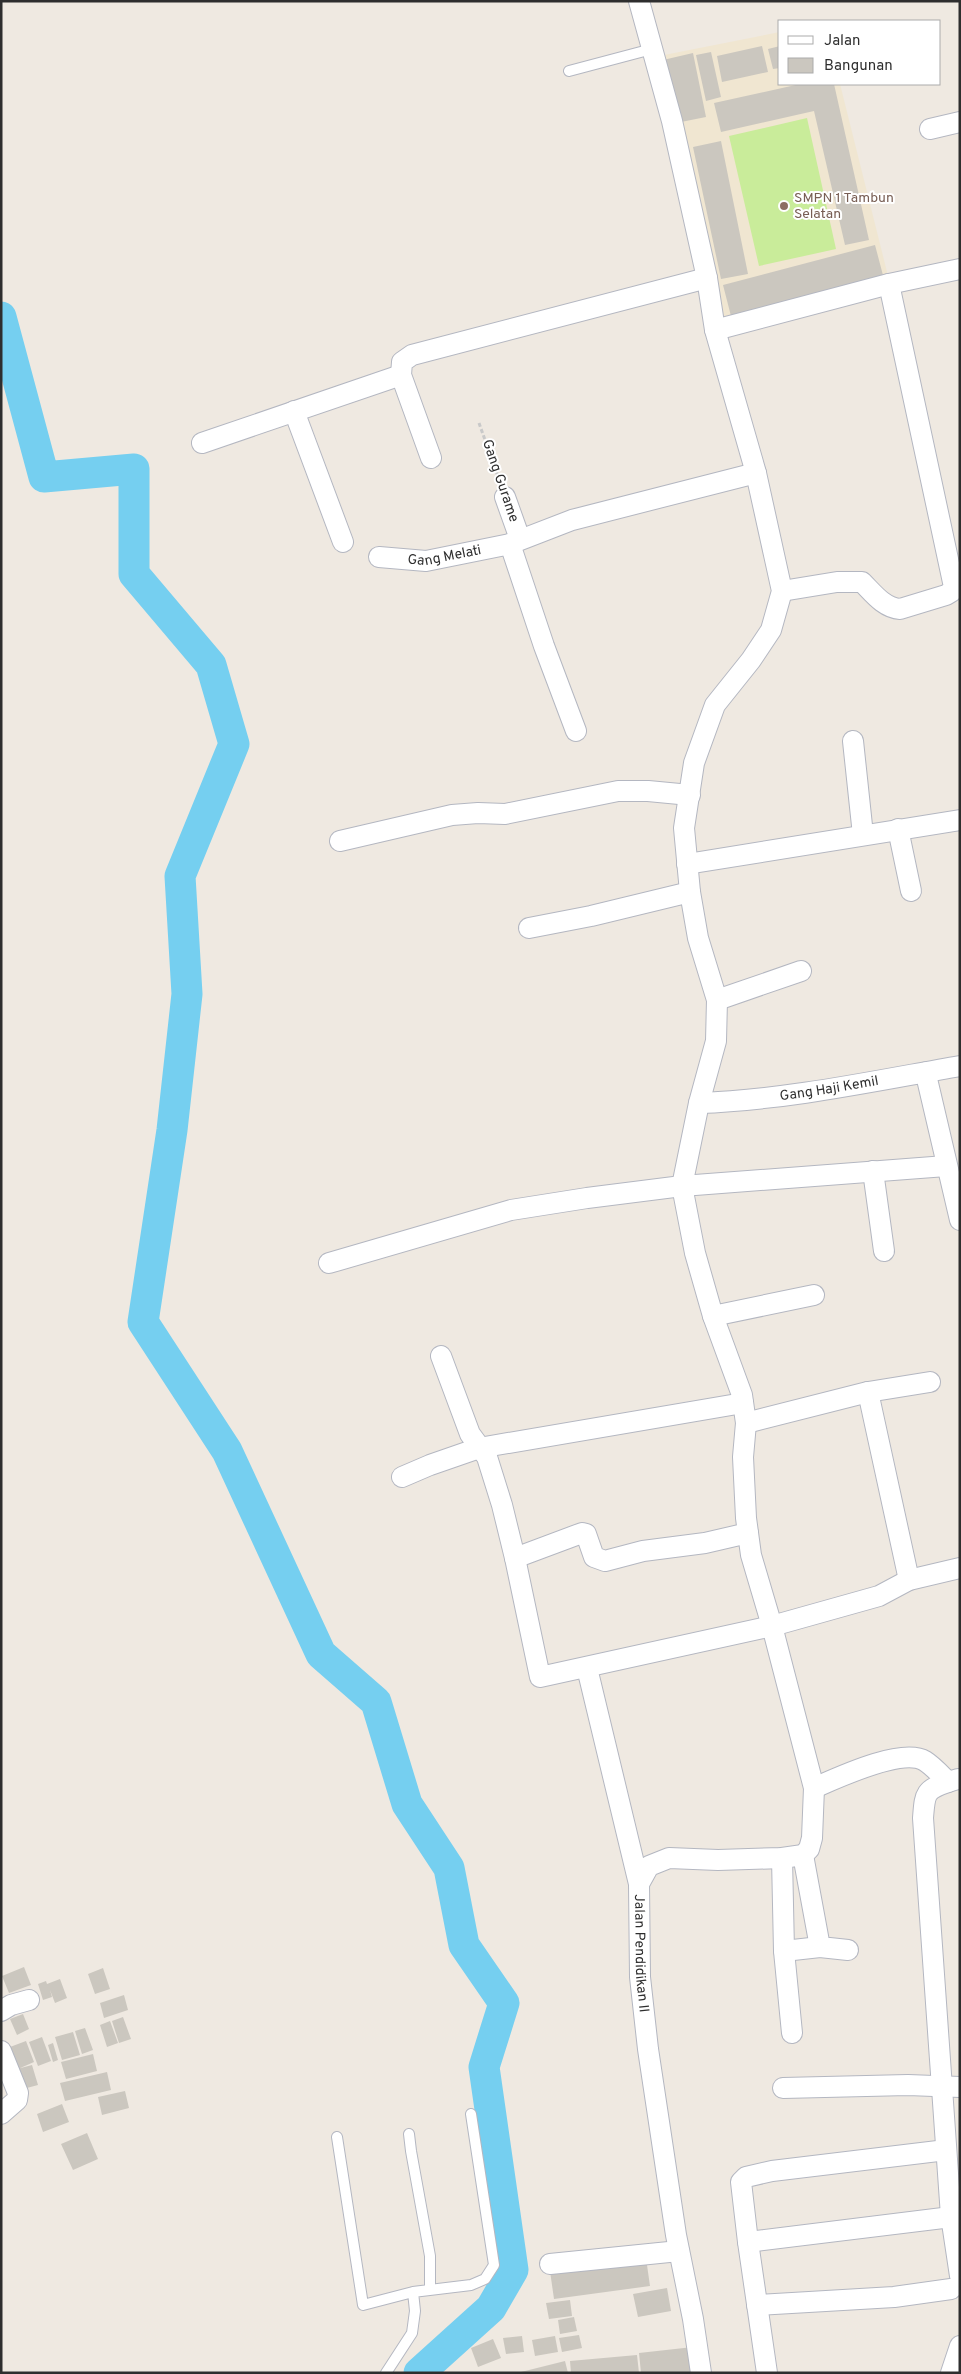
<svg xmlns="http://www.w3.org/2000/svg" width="961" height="2374" viewBox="0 0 961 2374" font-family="Overpass,sans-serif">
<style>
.education{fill:#f0e6d1}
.pitch{fill:#c9ec9a}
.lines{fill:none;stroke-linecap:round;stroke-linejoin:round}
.river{stroke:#75cff0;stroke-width:31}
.building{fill:#cbc7bf}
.service-casing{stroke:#b4b7c1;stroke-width:12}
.minor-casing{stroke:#b4b7c1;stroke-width:22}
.path{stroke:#c9c9c9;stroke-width:3;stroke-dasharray:4 2.5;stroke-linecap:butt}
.service{stroke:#fff;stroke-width:10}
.minor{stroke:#fff;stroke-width:20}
.education-dot{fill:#8d6e63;stroke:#fff;stroke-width:2}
.labels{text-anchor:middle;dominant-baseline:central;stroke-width:4;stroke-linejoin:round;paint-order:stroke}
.education-label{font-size:14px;fill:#785e54;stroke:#fff;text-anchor:start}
.street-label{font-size:14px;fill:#2e2e2e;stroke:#fff}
</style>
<rect width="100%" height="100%" fill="#efe9e1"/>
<!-- education -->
<path class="education" d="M 780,32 L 780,84 L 840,84 L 889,280 L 723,325 L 659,56 Z"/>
<!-- pitch -->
<path class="pitch" d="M 807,118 L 836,249 L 759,266 L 729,136 Z"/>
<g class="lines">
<!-- river -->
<path class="river" d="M 1,317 L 44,477 L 134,469 L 134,574 L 211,665 L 234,744 L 180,876 L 187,994 L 172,1130 L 143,1322 L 227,1451 L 321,1654 L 376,1702 L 407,1804 L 449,1868 L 464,1945 L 504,2003 L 484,2067 L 513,2270 L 491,2308 L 419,2373"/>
</g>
<!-- building -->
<path class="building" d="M 762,46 L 768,72 L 722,82 L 717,56 Z
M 780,46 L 780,68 L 773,69 L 768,49 Z
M 711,52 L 721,97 L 706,101 L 696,55 Z
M 693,53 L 706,117 L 676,123 L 663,60 Z
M 800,84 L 834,84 L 869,240 L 845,245 L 814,111 L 721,132 L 714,103 Z
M 721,141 L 748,274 L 721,279 L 693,147 Z
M 875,245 L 884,279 L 732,320 L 723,285 Z
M 24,1967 L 31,1985 L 9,1993 L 2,1976 Z
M 103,1968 L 110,1989 L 95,1994 L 88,1974 Z
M 60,1979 L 67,1998 L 55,2003 L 50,1990 L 52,1997 L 43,2000 L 38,1984 L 46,1981 L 47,1984 Z
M 124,1995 L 128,2010 L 104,2018 L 100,2003 Z
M 23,2014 L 29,2029 L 17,2035 L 10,2019 Z
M 123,2017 L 131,2039 L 119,2043 L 112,2021 Z
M 110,2021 L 118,2043 L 107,2047 L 100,2025 Z
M 85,2028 L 93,2050 L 82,2054 L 75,2031 Z
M 73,2032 L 80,2055 L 62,2060 L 55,2037 Z
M 42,2037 L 51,2061 L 38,2066 L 29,2042 Z
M 26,2041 L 34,2062 L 18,2069 L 10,2047 Z
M 53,2043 L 58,2060 L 53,2062 L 48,2045 Z
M 93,2054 L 97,2071 L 66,2079 L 61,2062 Z
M 32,2065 L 38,2085 L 23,2089 L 17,2069 Z
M 107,2072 L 111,2090 L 65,2101 L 60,2083 Z
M 125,2091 L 129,2108 L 102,2115 L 98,2097 Z
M 62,2104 L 69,2122 L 43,2132 L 37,2114 Z
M 87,2133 L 98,2159 L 73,2170 L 61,2144 Z
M 646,2258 L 650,2286 L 554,2299 L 550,2271 Z
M 667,2288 L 671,2311 L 638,2317 L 633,2294 Z
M 570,2300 L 572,2316 L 549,2319 L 546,2303 Z
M 574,2317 L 577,2331 L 560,2334 L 558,2320 Z
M 579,2335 L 582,2348 L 562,2352 L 559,2338 Z
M 522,2336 L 524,2352 L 506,2354 L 503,2338 Z
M 555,2336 L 558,2352 L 535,2356 L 532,2340 Z
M 493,2339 L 501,2358 L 478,2367 L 471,2348 Z
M 693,2347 L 696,2373 L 641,2373 L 639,2353 Z
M 637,2355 L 639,2373 L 571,2373 L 570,2361 Z
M 565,2361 L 568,2373 L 521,2373 L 521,2372 Z"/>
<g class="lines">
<!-- service casing -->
<g class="service-casing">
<path id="service" d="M 569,71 L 652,49
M 409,2134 L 411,2151 L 430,2256 L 430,2290
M 337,2137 L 363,2305 L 413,2292 L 471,2285 L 485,2279 L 494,2265 L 471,2114
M 386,2373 L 412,2333 L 415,2311 L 413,2292"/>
</g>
<!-- minor casing -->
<g class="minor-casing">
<g id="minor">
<path id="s1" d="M 639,1 L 672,121 L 707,278 L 715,330 L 756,473 L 782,591 L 771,630 L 751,660 L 715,705 L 694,763 L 684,828 L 690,892 L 698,938 L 717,1000 L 716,1041 L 699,1103 L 682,1186 L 695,1253 L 713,1316 L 742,1395 L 746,1423 L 743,1457 L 746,1518 L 751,1555 L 772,1626 L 814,1788 L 812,1838 L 809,1849 L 803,1855 L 782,1858 L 718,1860 L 669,1858 L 649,1866 L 639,1884 L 640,1977 L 648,2049 L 676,2235 L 693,2319 L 701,2373"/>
<path d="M 930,129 L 960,122"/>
<path d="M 715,330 L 889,284 L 960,269"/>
<path d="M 294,411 L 343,542"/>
<path d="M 202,443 L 401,375"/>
<path d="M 431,458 L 401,375 L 402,362 L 412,355 L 707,278"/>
<path d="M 505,497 L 520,539"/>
<path d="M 510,544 L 544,646 L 576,731"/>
<path id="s2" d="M 379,557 L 426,561 L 510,544 L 572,520 L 756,473"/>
<path d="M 782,591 L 837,582 L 862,582 C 873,593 884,608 900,609 L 946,595 L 951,592 L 954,587 L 889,284"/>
<path d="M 853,741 L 863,835"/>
<path d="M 898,829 L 911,891"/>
<path d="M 340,841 L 452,815 L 478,813 L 505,814 L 618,791 L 648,791 L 690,795"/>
<path d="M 687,864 L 960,820"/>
<path d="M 529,928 L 591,916 L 690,892"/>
<path d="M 717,1000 L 801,971"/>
<path d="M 927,1072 L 927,1079 L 960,1220"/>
<path id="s3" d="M 699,1103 C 786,1100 874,1081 960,1066"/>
<path d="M 873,1171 L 884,1251"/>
<path d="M 329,1263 L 511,1210 L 587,1198 L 682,1186 L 946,1166"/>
<path d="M 713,1316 L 814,1295"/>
<path d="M 441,1356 L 470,1434 L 487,1457 L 502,1505 L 515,1558 L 540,1677 L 772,1626 L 879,1596 L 909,1580 L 960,1568"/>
<path d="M 868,1392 L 909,1580"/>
<path d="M 746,1423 L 868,1392 L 930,1382"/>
<path d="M 402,1477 L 430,1465 L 479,1448 L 743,1403"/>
<path d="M 515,1558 L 582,1533 L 586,1534 L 594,1557 L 605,1561 L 643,1551 L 705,1543 L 748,1533"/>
<path d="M 587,1668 L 639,1884"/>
<path d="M 948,1782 C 924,1790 925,1794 923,1818 L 951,2216 L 960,2276"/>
<path d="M 814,1788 C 837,1778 902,1747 925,1761 C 933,1766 941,1775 948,1782 L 958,1779"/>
<path d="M 803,1855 L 820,1947 L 848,1950"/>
<path d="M 782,1858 L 784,1951 L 792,2033"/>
<path d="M 784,1951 L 820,1947"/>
<path d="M 1,2011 L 11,2005 L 29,2000"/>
<path d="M 1,2051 L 18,2093 L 17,2100 L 1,2114"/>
<path d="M 783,2088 L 908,2085 L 960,2087"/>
<path d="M 748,2242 L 943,2218"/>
<path d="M 550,2264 L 679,2251"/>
<path d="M 757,2305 L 894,2297 L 951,2289"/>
<path d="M 767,2373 L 748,2242 L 741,2182 L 746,2177 L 772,2171 L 938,2151"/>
<path d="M 951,2373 L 960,2346"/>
</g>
</g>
<!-- path -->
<path class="path" d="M 479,423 L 500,482"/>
<!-- service -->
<use href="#service" class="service"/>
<!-- minor -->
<use href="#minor" class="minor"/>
</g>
<!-- markers -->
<circle class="education-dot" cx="784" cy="206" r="5"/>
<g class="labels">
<!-- education labels -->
<g class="education-label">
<text x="794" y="198">SMPN 1 Tambun<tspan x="794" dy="16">Selatan</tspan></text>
</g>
<!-- street labels -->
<g class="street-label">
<text transform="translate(500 481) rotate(71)">Gang Gurame</text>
<text stroke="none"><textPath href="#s2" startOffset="66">Gang Melati</textPath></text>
<text stroke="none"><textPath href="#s3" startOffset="131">Gang Haji Kemil</textPath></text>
<text stroke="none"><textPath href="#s1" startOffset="2171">Jalan Pendidikan II</textPath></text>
</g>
</g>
<!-- border -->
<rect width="961" height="2374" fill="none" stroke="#2e2e2e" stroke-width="5"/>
<!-- legend -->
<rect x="778" y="20" width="162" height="65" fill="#ffffff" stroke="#ababab"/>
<rect x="788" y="36" width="25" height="8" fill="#ffffff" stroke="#ababab"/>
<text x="824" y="45" font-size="15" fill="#2e2e2e">Jalan</text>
<rect x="788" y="58" width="25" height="15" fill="#cbc7bf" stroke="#ababab"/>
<text x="824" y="70" font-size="15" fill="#2e2e2e">Bangunan</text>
</svg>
